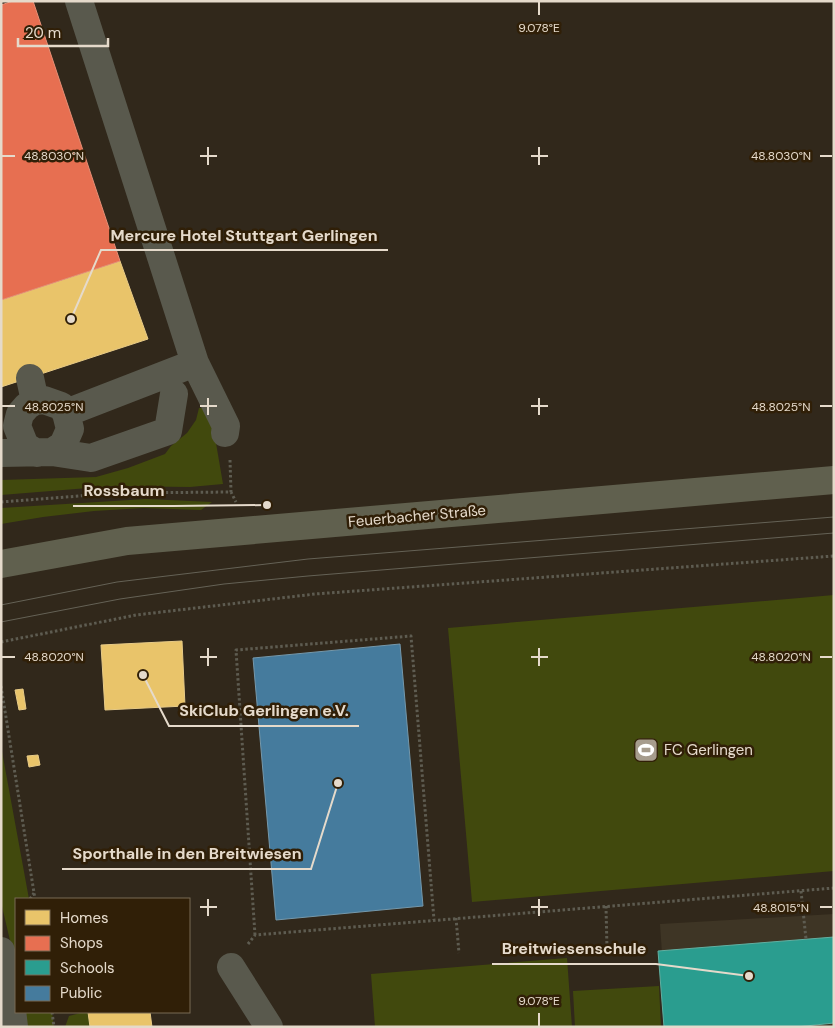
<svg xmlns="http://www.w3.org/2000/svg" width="835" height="1028" viewBox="0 0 835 1028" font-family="'DM Sans',sans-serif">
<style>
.industrial{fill:#3e3525}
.green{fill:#41490d}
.homes{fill:#e9c46a;stroke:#e8cb87}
.shops{fill:#e76f51;stroke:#e68f76}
.schools{fill:#2a9d8f;stroke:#62afa1}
.public{fill:#457b9d;stroke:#7598ab}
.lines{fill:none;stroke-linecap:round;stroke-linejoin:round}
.path{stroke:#5e5c51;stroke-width:3;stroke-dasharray:2.5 2.5;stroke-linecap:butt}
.minor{stroke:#59594d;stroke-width:28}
.major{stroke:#60604e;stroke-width:28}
.tram{stroke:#656256;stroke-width:1}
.ticks{fill:none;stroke:#e5dacb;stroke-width:2}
.labels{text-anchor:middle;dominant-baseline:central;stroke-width:5;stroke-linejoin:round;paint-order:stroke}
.street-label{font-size:15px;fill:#e5dacb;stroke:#301f07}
.poi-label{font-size:15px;fill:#e5dacb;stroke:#301f07;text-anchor:start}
.ticks-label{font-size:12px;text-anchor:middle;fill:#e5dacb;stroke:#301f07;stroke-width:5;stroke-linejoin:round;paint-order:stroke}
.leader{fill:none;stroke:#e5dacb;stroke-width:2}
.callout-dot{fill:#e5dacb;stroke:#301f07;stroke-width:2}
.callout-label{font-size:16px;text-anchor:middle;font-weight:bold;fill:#e5dacb;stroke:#301f07;stroke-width:5;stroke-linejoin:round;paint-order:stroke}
</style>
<rect width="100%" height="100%" fill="#31281b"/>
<!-- industrial -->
<path class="industrial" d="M 834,914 L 834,1027 L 667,1027 L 660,924 Z"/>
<!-- green -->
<path class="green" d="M 199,408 L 210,408 L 223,484 L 190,487 L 113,486 L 1,495 L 1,480 L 96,477 L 128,468 L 165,454 L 171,446 L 187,433 L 196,420 Z
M 146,499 L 212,502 L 201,510 L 143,508 L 94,511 L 43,517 L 1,524 L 1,508 Z
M 834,595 L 834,871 L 472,902 L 448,628 Z
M 1,746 L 29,899 L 16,899 L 16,961 L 15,962 L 1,902 Z
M 567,958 L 572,1027 L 375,1027 L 371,974 Z
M 659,986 L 661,1027 L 575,1027 L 573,991 Z
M 16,1012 L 52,1012 L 54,1027 L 14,1027 Z
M 84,1012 L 88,1012 L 90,1027 L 65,1027 L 69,1016 Z"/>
<!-- homes -->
<path class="homes" d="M 120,261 L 148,339 L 1,387 L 1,300 Z
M 182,641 L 185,706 L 105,710 L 101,645 Z
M 23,689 L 26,709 L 19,710 L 15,690 Z
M 38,755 L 40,765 L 29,767 L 27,756 Z
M 88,1012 L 150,1012 L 152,1027 L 90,1027 Z"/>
<!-- shops -->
<path class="shops" d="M 13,1 L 33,1 L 120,261 L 1,300 L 1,5 Z"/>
<!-- schools -->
<path class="schools" d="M 834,937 L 834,1023 L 796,1027 L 664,1027 L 658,951 Z"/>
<!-- public -->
<path class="public" d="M 400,644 L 423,906 L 276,920 L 253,658 Z"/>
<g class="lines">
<!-- path -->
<path class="path" d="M 230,460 L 231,492
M 1,502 L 118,493 L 231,492 L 236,502
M 1,642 L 136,615 L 315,594 L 834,556
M 1,686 L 35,899
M 801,891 L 806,939
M 30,899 L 34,893
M 606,906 L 607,949
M 456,918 L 459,953
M 255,935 L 236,650 L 411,636 L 434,920
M 248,944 L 255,935 L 834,888
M 52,1012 L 54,1027"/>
<!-- minor -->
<path class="minor" d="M 79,1 L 195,363 L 226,426 L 225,433
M 30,378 L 35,401
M 52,452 L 91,458 L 168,431 L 174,394
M 1,453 L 52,452 L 63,445 L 70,429 L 66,413 L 195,363
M 37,453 L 25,446 L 17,426 L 20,414 L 27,406 L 35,401 L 44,400 L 61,406 L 66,413
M 1,951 L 9,985 L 14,1027
M 231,967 L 269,1027"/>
<!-- major -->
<path class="major" d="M 1,564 L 127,541 L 834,480"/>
<!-- tram -->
<path class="tram" d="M 1,605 L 117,582 L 308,559 L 834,517
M 1,622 L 120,599 L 224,584 L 308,576 L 834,533"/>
</g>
<!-- ticks -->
<path class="ticks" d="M 539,2 L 539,15M 208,147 L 208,165M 539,147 L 539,165M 2,156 L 15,156M 200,156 L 217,156M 531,156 L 548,156M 820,156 L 832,156M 208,398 L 208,415M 539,398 L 539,415M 2,406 L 15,406M 200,406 L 217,406M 531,406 L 548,406M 820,406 L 832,406M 208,648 L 208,666M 539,648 L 539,666M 2,657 L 15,657M 200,657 L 217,657M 531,657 L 548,657M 820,657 L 832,657M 208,899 L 208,916M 539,899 L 539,916M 200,907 L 217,907M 531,907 L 548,907M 820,907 L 832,907M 539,1013 L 539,1026"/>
<!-- icons -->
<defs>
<g id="stadium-square" transform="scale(1.25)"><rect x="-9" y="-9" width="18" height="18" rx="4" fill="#a69c8d" stroke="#301f07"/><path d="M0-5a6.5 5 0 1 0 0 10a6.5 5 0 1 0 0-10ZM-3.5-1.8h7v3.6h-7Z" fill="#fff"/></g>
</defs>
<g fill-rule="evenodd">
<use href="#stadium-square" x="646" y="750"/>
</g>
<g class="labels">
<!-- street labels -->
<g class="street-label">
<text transform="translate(417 516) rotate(-5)">Feuerbacher Straße</text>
</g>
<!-- poi labels -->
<g class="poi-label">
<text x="664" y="750">FC Gerlingen</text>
</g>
</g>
<g class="ticks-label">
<text x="539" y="32">9.078°E</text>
<text x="54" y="160">48.8030°N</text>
<text x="781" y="160">48.8030°N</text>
<text x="54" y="411">48.8025°N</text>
<text x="781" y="411">48.8025°N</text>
<text x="54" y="661">48.8020°N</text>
<text x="781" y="661">48.8020°N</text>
<text x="781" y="912">48.8015°N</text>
<text x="539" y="1005">9.078°E</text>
</g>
<!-- callouts -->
<path class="leader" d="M71 319L101 250H388M267 505L174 506H73M143 675L169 726H359M338 783L311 869H62M749 976L656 964H492"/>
<g class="callout-dot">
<circle cx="71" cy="319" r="5"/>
<circle cx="267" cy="505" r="5"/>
<circle cx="143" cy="675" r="5"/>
<circle cx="338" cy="783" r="5"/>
<circle cx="749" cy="976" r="5"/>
</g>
<g class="callout-label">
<text x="244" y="241">Mercure Hotel Stuttgart Gerlingen</text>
<text x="124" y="496">Rossbaum</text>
<text x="264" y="716">SkiClub Gerlingen e.V.</text>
<text x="187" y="859">Sporthalle in den Breitwiesen</text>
<text x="574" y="954">Breitwiesenschule</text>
</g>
<!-- border -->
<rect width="835" height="1028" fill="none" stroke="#e5dacb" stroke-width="5"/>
<!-- legend -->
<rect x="15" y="898" width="175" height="115" fill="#301f07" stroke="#786a55"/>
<rect x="25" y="910" width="25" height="15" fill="#e9c46a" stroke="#786a55"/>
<text x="60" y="923" font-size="15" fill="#e5dacb">Homes</text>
<rect x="25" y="936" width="25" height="15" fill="#e76f51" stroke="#786a55"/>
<text x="60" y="948" font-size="15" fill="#e5dacb">Shops</text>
<rect x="25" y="960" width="25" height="15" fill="#2a9d8f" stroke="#786a55"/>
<text x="60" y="973" font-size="15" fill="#e5dacb">Schools</text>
<rect x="25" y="986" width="25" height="15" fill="#457b9d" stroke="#786a55"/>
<text x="60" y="998" font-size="15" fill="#e5dacb">Public</text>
<!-- scale -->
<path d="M18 38v8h90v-8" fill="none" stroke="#e5dacb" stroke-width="2.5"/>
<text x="25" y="38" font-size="15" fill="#e5dacb" stroke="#301f07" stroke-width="4" paint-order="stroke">20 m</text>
</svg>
